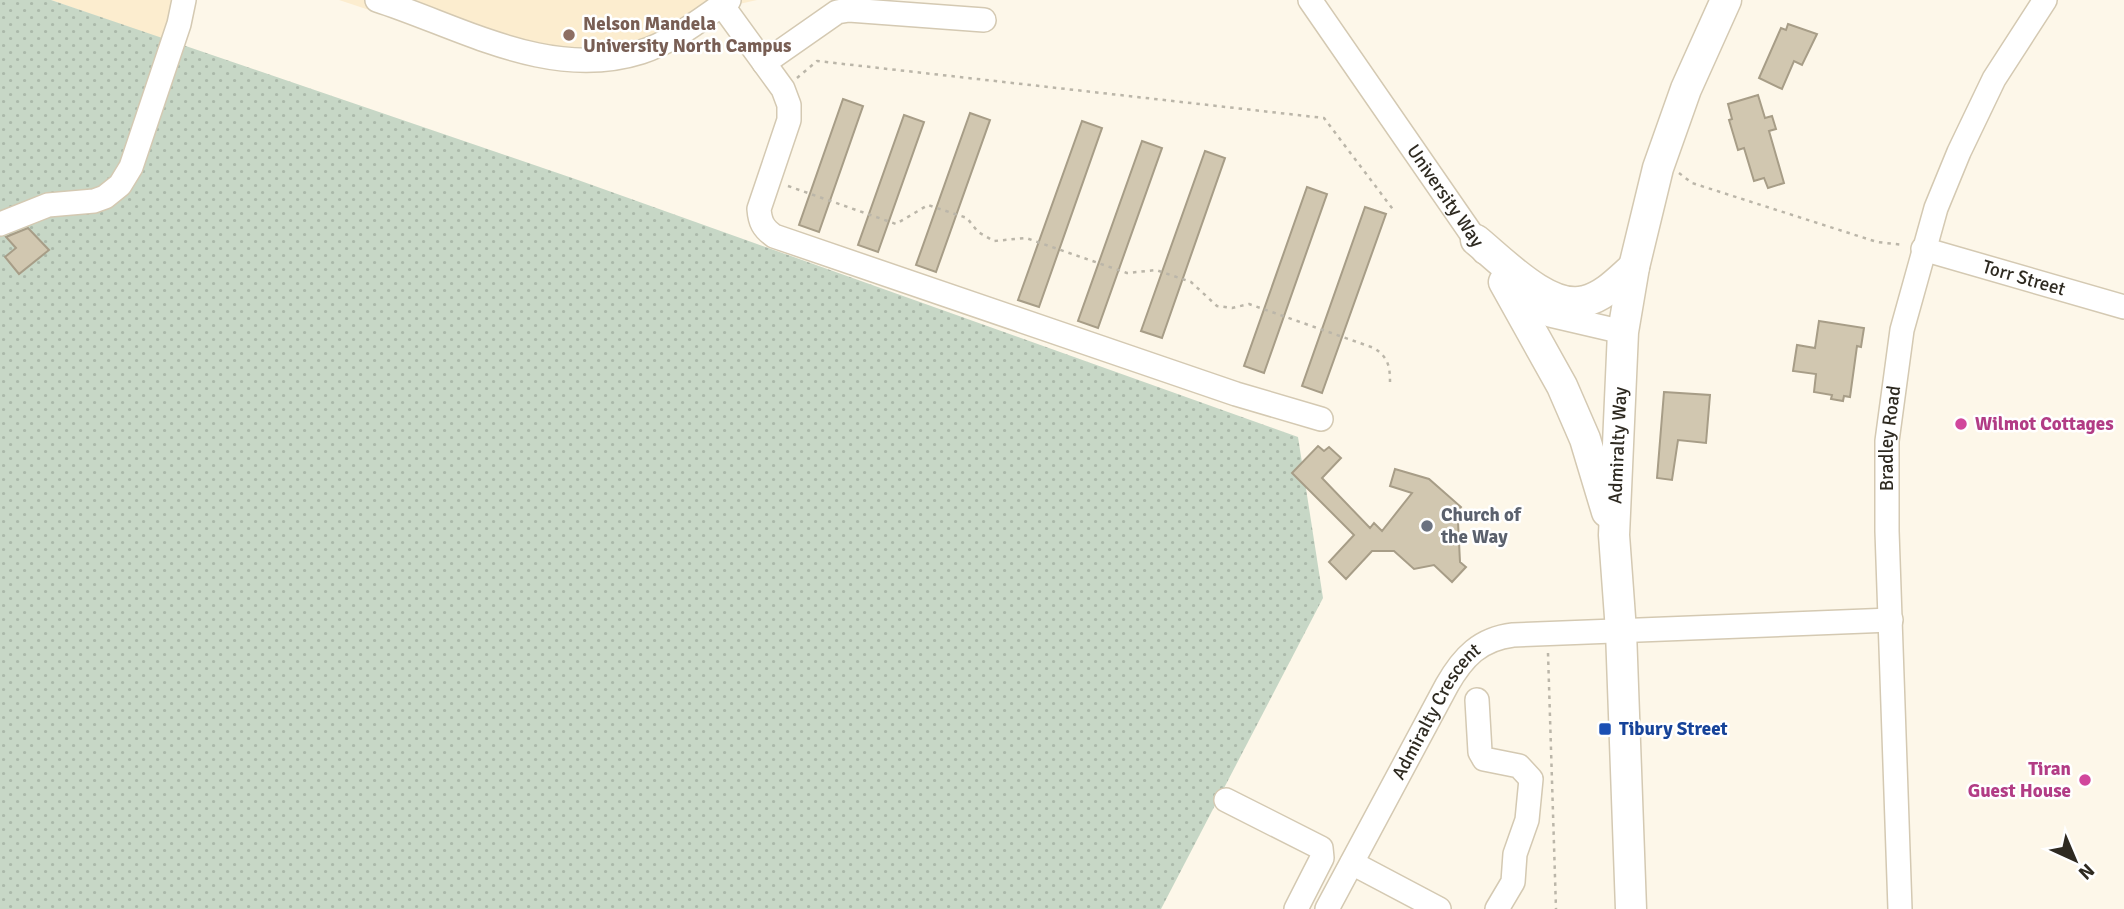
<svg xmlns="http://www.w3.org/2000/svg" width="2124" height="909" viewBox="0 0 2124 909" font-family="Signika,sans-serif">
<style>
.built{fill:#fcedcf}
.grass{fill:url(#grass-dots)}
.building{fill:#d1c7b0;stroke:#a79d87;stroke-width:2}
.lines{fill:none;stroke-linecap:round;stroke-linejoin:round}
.minor-casing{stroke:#d4c9b2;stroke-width:26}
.major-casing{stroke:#d4c9b2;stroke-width:33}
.path{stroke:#bbb6a9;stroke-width:2.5;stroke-dasharray:3.5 5;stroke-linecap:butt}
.minor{stroke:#fff;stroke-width:23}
.major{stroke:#fff;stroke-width:30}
.education-dot{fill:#8d6e63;stroke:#fff;stroke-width:2.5}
.hotel-dot{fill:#d1479c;stroke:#fff;stroke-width:2.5}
.worship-dot{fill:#6b7280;stroke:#fff;stroke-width:2.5}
.transit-dot{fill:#1a4fb4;stroke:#fff;stroke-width:2.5}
.labels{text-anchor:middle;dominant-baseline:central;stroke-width:5;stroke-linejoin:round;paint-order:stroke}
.education-label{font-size:19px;font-weight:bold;fill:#785e54;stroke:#fff;text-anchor:start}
.street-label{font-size:19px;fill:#2e2a21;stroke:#fff}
.hotel-label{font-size:19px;font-weight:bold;fill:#b23c85;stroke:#fff;text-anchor:start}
.worship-label{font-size:19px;font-weight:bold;fill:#5b616d;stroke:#fff;text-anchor:start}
.transit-label{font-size:19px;font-weight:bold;fill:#164399;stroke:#fff;text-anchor:start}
</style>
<defs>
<pattern id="grass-dots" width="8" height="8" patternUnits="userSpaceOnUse" patternTransform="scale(1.75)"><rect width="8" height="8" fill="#c7d7c6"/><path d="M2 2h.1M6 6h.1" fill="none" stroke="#abb9aa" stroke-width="1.8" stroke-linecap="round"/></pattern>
</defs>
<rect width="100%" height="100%" fill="#fdf7e9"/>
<!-- built -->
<path class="built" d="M 51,0 L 188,0 L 174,43 Z
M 339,0 L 757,0 L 739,4 L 606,70 L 578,71 L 542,67 Z"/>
<!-- grass -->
<path class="grass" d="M 0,0 L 51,0 L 578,180 L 1298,437 L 1323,598 L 1161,909 L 0,909 Z"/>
<!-- building -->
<path class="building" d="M 1788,24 L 1817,34 L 1802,65 L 1794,61 L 1782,89 L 1759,78 L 1781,28 L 1786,30 Z
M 1758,95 L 1765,118 L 1772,116 L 1776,129 L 1769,131 L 1784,183 L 1768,188 L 1764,178 L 1754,181 L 1744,148 L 1738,150 L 1729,120 L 1732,119 L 1728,104 Z
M 843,99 L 863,106 L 819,232 L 799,225 Z
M 970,113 L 990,120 L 936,272 L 916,265 Z
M 904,115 L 924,122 L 878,252 L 858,245 Z
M 1082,121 L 1102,128 L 1039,307 L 1018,300 Z
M 1142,141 L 1162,148 L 1098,328 L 1078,321 Z
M 1205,151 L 1225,158 L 1162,338 L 1141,331 Z
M 1307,187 L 1327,194 L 1264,373 L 1244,366 Z
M 1365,207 L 1386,214 L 1322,393 L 1302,386 Z
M 28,228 L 49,250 L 19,274 L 5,257 L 16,248 L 6,237 Z
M 1819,321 L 1864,328 L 1861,347 L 1857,346 L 1850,397 L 1844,396 L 1843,401 L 1831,399 L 1832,395 L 1814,392 L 1816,374 L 1793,371 L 1797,345 L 1815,348 Z
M 1664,392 L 1710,395 L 1706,443 L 1678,440 L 1672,480 L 1657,478 Z
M 1318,446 L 1324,451 L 1329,447 L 1341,458 L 1322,478 L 1370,528 L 1374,523 L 1382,531 L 1412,493 L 1390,486 L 1395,469 L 1429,479 L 1461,507 L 1453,517 L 1458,522 L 1460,562 L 1466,567 L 1452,582 L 1434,565 L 1414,569 L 1394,551 L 1372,551 L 1346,579 L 1329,562 L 1354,535 L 1292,473 Z"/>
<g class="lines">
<!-- minor casing -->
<g class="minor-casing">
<g id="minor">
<path d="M 377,0 C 461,27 550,81 641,52 C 673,42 701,19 729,0"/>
<path id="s1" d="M 1310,0 L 1484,252"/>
<path d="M 722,5 L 783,89 L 789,105 L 789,120 L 759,209 C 760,222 763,228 774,236 L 1236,394 L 1321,419"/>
<path d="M 764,63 L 837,12 L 849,10 L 984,20"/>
<path d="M 0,224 L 48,205 L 94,201 L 105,197 L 120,185 L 131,167 L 179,24 L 184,0"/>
<path id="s2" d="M 1923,249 L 2124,307"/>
<path d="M 1511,288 L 1550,315 L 1623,332"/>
<path d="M 1477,700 L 1480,752 L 1484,759 L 1519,766 L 1531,779 L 1527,820 L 1515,854 L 1513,882 L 1497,909"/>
<path d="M 1226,800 L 1321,848 L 1322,858 L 1296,909"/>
<path d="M 1352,863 L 1439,909"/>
<path id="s3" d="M 1327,909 L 1447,685 C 1463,657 1480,639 1513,635 L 1891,620"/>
<path id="s4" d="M 1900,909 L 1887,531 L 1887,441 L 1902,330 L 1936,208 L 1959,152 L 1994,79 L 2045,0"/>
</g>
</g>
<!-- major casing -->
<g class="major-casing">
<g id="major">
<path d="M 1476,240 C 1502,261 1549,311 1585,301 C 1605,296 1619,280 1634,267"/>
<path d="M 1504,282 L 1562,386 L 1585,439 L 1607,512"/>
<path id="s5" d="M 1631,909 L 1621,631 L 1614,535 L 1623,332 L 1634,267 L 1658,168 L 1686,89 L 1726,0"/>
</g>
</g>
<!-- path -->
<path class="path" d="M 797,78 L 817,61 L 1324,118 L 1395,212
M 1679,173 L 1692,183 L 1877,242 L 1904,245
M 788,186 L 896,224 L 928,205 L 967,218 L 978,232 L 994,241 L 1026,238 L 1127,273 L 1156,270 L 1191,282 L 1217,306 L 1232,308 L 1249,304 L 1374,348 C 1388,357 1390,366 1390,382
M 1548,653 L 1556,909"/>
<!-- minor -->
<use href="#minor" class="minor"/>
<!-- major -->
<use href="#major" class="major"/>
</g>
<!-- markers -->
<circle class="education-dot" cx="569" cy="35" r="7"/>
<g class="hotel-dot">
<circle cx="1961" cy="424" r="7"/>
<circle cx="2085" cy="780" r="7"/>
</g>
<circle class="worship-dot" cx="1427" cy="526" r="7"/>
<rect class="transit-dot" x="1598" y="722" width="14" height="14" rx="3.5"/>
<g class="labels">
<!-- education labels -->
<g class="education-label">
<text x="583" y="24">Nelson Mandela<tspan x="583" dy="22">University North Campus</tspan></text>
</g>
<!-- street labels -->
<g class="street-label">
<text stroke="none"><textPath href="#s1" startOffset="238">University Way</textPath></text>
<text stroke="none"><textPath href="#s2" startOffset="105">Torr Street</textPath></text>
<text stroke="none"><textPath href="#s4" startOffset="471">Bradley Road</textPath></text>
<text stroke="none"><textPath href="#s5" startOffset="464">Admiralty Way</textPath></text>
<text stroke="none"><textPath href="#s3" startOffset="226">Admiralty Crescent</textPath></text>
</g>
<!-- hotel labels -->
<g class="hotel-label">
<text x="1975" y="424">Wilmot Cottages</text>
<text x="2071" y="769" text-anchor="end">Tiran<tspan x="2071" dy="22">Guest House</tspan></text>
</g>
<!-- worship labels -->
<g class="worship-label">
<text x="1441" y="515">Church of<tspan x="1441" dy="22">the Way</tspan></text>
</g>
<!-- transit labels -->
<g class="transit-label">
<text x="1619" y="729">Tibury Street</text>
</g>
</g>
<!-- north arrow -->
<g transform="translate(2075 860) rotate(136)" stroke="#ffffff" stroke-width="5" paint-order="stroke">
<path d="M0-5L12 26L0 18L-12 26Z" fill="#2e2a21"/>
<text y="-10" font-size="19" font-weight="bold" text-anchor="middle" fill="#2e2a21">N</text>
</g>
</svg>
